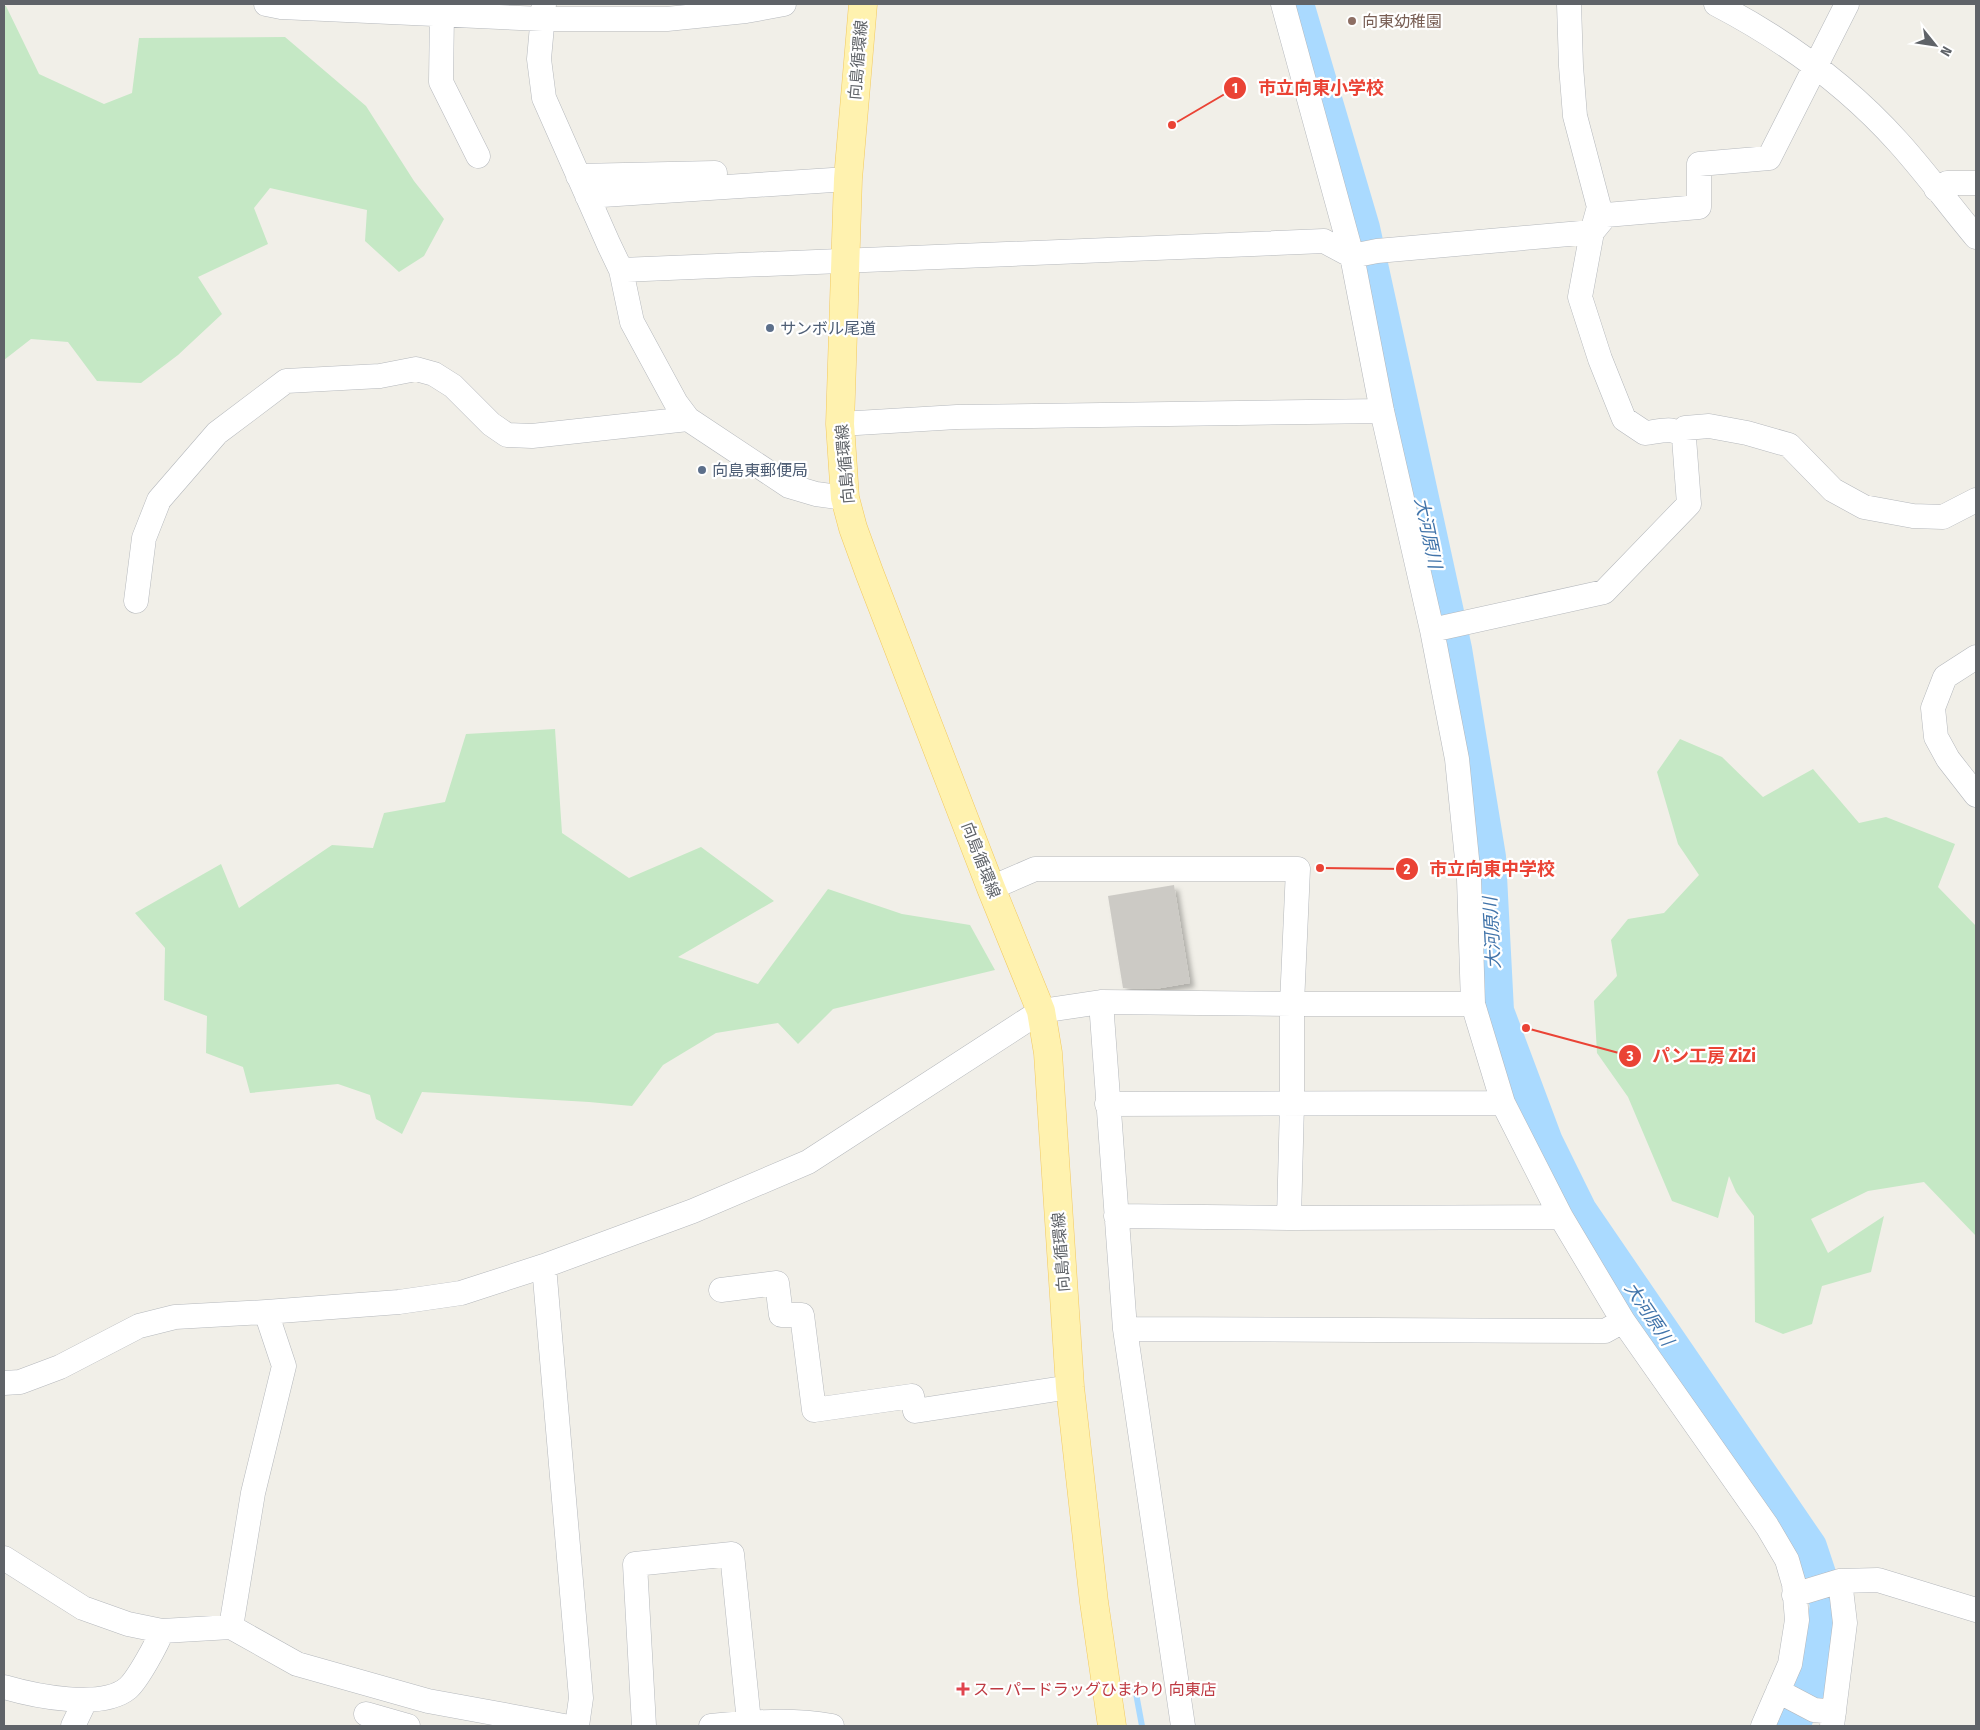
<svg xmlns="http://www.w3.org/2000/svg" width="1980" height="1730" viewBox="0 0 1980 1730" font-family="'Fira Sans Condensed','Noto Sans JP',sans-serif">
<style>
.green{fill:#c5e8c5}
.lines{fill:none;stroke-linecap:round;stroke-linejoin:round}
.stream{stroke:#aadaff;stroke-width:6}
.river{stroke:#aadaff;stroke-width:36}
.building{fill:#cccac5;filter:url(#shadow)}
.minor-casing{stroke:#b5b8bc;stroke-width:25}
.major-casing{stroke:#f2c960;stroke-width:29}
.minor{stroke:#fff;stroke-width:24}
.major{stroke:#fff2af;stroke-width:28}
.education-dot{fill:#8d6e63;stroke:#fff;stroke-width:2}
.service-dot{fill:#5c6f8a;stroke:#fff;stroke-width:2}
.health-dot{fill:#e0444e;stroke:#fff;stroke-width:2}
.labels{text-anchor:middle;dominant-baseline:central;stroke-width:4.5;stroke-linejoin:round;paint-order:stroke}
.education-label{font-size:16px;fill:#785e54;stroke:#fff;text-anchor:start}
.street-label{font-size:16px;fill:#5f6368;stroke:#fff}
.service-label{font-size:16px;fill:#4e5e75;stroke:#fff;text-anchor:start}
.health-label{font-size:16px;fill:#be3a42;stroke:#fff;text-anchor:start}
.water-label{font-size:18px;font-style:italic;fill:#4174aa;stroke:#fff}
.leader{fill:none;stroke:#ea4335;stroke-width:2}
.callout-dot{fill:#ea4335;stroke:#fff;stroke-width:2}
.mark-label{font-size:15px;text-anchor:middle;font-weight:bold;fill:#fff}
.callout-label{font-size:18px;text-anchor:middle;font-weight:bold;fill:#ea4335;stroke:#fff;stroke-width:4.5;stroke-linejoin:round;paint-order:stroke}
</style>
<defs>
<filter id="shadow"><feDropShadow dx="4.5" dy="4.5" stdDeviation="2.5" flood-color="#0004"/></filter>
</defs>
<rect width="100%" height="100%" fill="#f1efe8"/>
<!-- green -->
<path class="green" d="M 4,6 L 6,6 L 39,74 L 104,104 L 132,93 L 139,38 L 285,37 L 366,106 L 414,181 L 444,219 L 424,256 L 399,272 L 365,241 L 367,210 L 270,188 L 254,208 L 268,244 L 198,277 L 222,314 L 178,355 L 141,383 L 97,381 L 68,342 L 31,339 L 4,360 Z
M 555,729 L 562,833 L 629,878 L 701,847 L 774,901 L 678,957 L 758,984 L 828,889 L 902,914 L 970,925 L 995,970 L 833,1009 L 798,1044 L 778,1023 L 716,1033 L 663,1065 L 632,1106 L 589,1102 L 422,1092 L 402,1134 L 376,1119 L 370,1095 L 338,1084 L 250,1093 L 243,1067 L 206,1053 L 207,1016 L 164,1000 L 165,948 L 135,913 L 221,864 L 239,908 L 332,845 L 373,848 L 384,813 L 445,802 L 466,734 Z
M 1680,739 L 1722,757 L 1763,797 L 1813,769 L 1859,823 L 1886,817 L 1955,844 L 1938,887 L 1976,926 L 1976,1236 L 1924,1182 L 1868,1191 L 1811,1219 L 1828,1253 L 1884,1216 L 1871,1272 L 1822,1286 L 1812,1324 L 1783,1334 L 1755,1322 L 1754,1216 L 1736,1192 L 1729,1176 L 1718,1218 L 1672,1201 L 1628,1097 L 1597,1053 L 1594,1001 L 1617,976 L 1611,940 L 1628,919 L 1664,913 L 1699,875 L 1678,844 L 1657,772 Z"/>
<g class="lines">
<!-- stream -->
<path class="stream" d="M 1135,1688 L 1142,1726"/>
<!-- river -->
<path class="river" d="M 1296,4 L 1362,228 L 1454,649 L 1488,857 L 1496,1011 L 1545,1142 L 1579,1211 L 1809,1547 L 1828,1604 L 1821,1655 L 1792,1726"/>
</g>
<!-- building -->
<path class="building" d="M 1174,885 L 1190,983 L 1155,989 L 1123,988 L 1108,896 Z"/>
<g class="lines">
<!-- minor casing -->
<g class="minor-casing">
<path id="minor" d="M 266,4 L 281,7 L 543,19 L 667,19 L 746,11 L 784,4
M 544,4 L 539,59 L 544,98 L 609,245 L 621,270 L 632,322 L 676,403 L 688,419 L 789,486 L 816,494 L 845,498
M 1283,4 L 1352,256 L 1382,411 L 1432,630 L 1457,759 L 1469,879 L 1473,1004 L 1503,1103 L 1561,1217 L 1623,1321 L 1767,1526 L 1787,1560 L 1794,1584 L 1797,1620 L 1790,1664 L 1763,1726
M 1716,4 C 1783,39 1848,86 1899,143 C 1926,173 1950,206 1976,237
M 442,13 L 441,82 L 478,156
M 578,176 L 715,173
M 1936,189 L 1947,183 L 1976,183
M 587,196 L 848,179
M 621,270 L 1324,241 L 1352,256 L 1377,251 L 1592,232 L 1606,215 L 1699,207 L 1699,164 L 1769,158 L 1847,4
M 840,424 L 957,417 L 1382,411
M 1681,433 L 1685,428 L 1709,426 L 1747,433 L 1789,445 L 1833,490 L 1864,507 L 1913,516 L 1943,517 L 1976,500
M 136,601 L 144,538 L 159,500 L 217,433 L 286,381 L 380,376 L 416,369 L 434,374 L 453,386 L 491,424 L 507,435 L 532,436 L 688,419
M 1432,630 L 1604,592 L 1689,504 L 1684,438 C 1676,425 1658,432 1645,433 L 1624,419 L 1600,359 L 1580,297 L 1592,232 L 1599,207 L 1575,116 L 1571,66 L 1569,4
M 1976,657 L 1945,677 L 1933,708 L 1936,737 L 1948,759 L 1976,795
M 991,888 L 1035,869 L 1298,869 L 1292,1004 L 1292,1104 L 1289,1218
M 1101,1002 L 1125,1329 L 1183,1726
M 1107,1104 L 1503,1103
M 1116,1216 L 1289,1218 L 1561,1217
M 544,1266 L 581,1698 L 577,1726
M 721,1290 L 777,1283 L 781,1315 L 802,1315 L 814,1410 L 912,1396 L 915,1411 L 1070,1387
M 1125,1329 L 1605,1331 L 1623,1321
M 4,1383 L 20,1382 L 60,1367 L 139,1326 L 175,1317 L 266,1312 L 399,1302 L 461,1293 L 544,1266 L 693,1211 L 808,1162 L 1041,1011 L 1101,1002 L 1292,1004 L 1473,1004
M 4,1558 L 83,1608 L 128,1624 L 162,1631 L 231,1627 L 297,1664 L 428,1701 L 564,1726
M 1794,1595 L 1840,1581 L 1878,1580 L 1976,1610
M 231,1627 L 253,1493 L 284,1366 L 266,1312
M 4,1687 C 35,1696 102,1710 128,1688 C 138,1679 157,1644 162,1631
M 1778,1691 L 1814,1710 L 1834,1712
M 366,1714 L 408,1726
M 73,1726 L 85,1701
M 644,1726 L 635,1564 L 732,1554 L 749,1722
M 711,1726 C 751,1722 792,1719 832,1726
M 1832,1726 L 1845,1623 L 1840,1581"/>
</g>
<!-- major casing -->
<g class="major-casing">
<path id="major" d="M 863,4 L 848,179 L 840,424 L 845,498 L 853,528 L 869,572 L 991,888 L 1041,1011 L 1048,1053 L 1070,1387 L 1094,1602 L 1112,1726"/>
</g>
<!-- minor -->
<use href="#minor" class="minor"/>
<!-- major -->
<use href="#major" class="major"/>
</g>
<!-- markers -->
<circle class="education-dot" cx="1352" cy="21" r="5"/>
<g class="service-dot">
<circle cx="770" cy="328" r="5"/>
<circle cx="702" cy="470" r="5"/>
</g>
<path class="health-dot" d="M960.5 1681.5h5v5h5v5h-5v5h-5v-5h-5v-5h5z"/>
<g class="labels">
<!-- education labels -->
<g class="education-label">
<text x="1362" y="21">向東幼稚園</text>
</g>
<!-- street labels -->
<g class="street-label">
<text transform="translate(858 60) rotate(-85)">向島循環線</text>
<text transform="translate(845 464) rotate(-95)">向島循環線</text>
<text transform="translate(981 860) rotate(69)">向島循環線</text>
<text transform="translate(1061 1252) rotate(-94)">向島循環線</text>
</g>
<!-- service labels -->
<g class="service-label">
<text x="780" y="328">サンボル尾道</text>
<text x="712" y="470">向島東郵便局</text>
</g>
<!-- health labels -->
<g class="health-label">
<text x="973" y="1689">スーパードラッグひまわり 向東店</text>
</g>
<!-- water labels -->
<g class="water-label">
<text transform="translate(1428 533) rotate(78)">大河原川</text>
<text transform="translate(1492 933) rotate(-93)">大河原川</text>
<text transform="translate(1649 1314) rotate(56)">大河原川</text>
</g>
</g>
<!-- callouts -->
<path class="leader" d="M1172 125L1235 88M1320 868L1407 869M1526 1028L1630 1056"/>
<g class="callout-dot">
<circle cx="1172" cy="125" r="5"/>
<circle cx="1320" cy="868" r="5"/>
<circle cx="1526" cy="1028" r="5"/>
<circle cx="1235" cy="88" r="12"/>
<circle cx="1407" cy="869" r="12"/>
<circle cx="1630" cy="1056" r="12"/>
</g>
<g class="mark-label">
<text x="1235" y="93">1</text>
<text x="1407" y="874">2</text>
<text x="1630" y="1061">3</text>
</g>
<g class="callout-label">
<text x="1321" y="94">市立向東小学校</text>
<text x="1492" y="875">市立向東中学校</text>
<text x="1704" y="1062">パン工房 ZiZi</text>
</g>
<!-- border -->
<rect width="1980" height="1730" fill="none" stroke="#5f6368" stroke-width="10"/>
<!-- north arrow -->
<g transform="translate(1935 45) rotate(120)" stroke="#ffffff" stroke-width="4" paint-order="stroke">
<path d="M0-4L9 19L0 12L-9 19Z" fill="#5f6368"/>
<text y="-8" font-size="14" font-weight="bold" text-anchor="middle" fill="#5f6368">N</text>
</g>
</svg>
